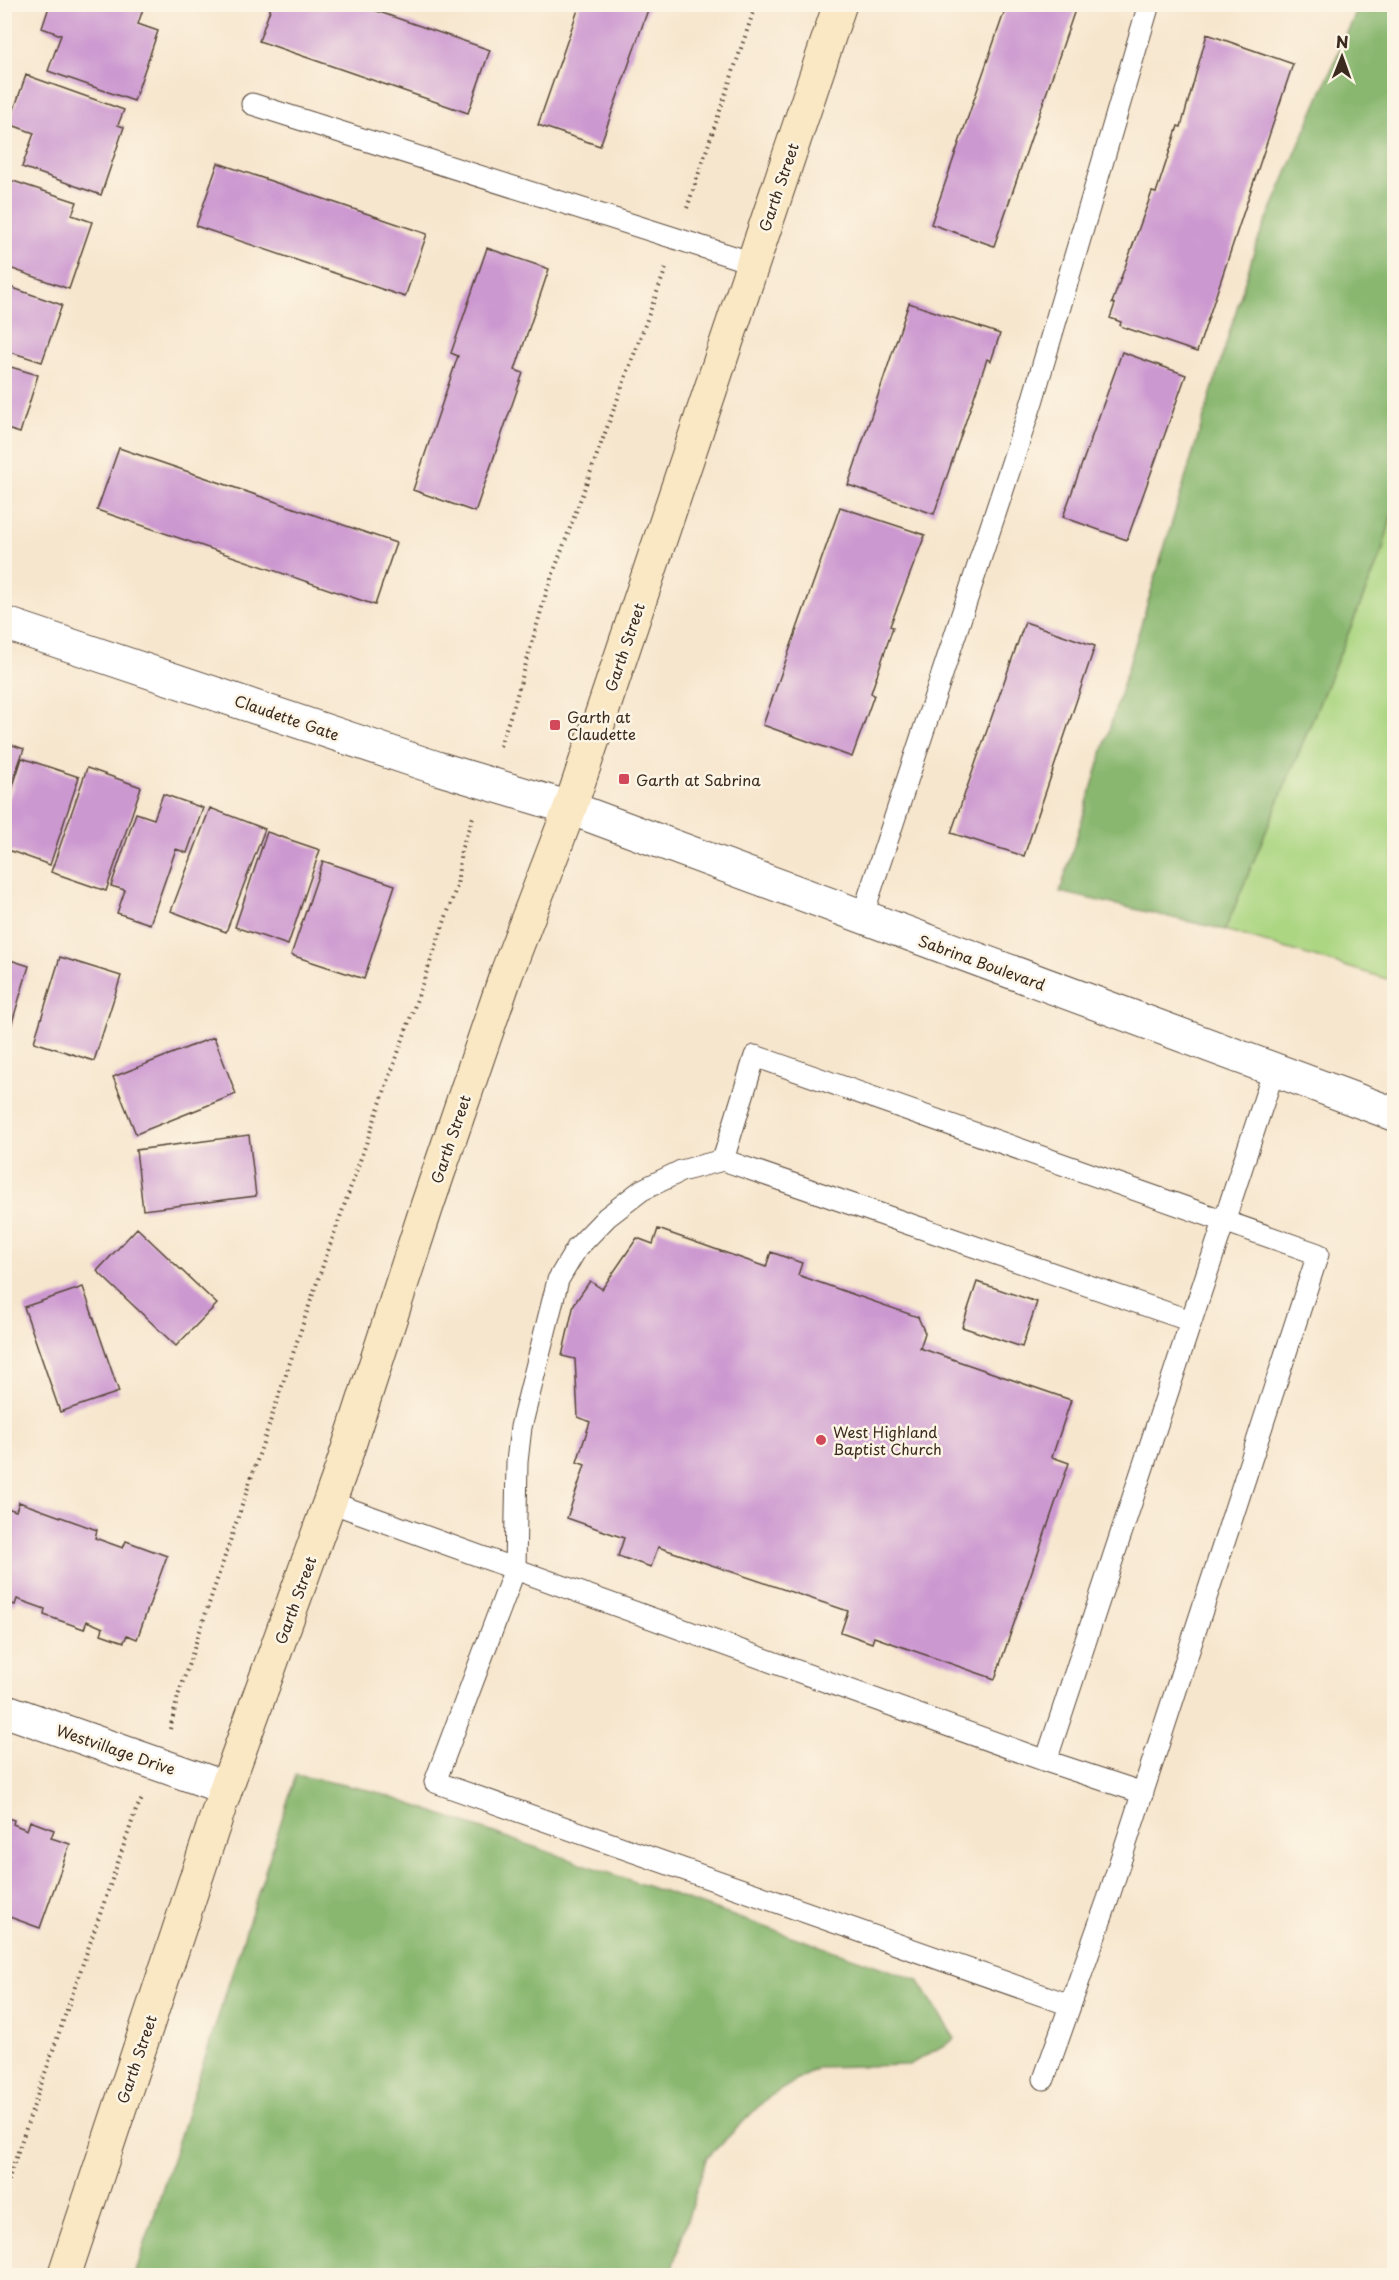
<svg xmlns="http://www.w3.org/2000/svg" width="1399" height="2280" viewBox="0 0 1399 2280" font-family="'Playpen Sans',sans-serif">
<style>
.green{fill:#acd682;stroke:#748050;stroke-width:1.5}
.forest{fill:#89b770;stroke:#627047;stroke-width:1.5}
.building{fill:#cc98d0}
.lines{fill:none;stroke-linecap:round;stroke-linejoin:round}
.lane-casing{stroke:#574638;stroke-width:23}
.street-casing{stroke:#574638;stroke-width:35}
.secondary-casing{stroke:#574638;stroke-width:35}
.path{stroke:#574638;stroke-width:4;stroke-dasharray:1.5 4.5;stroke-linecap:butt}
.lane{stroke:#fff;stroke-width:21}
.street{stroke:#fff;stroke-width:33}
.secondary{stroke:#fae7c3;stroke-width:33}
.poi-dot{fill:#d1495b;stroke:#fcf5e5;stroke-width:2}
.labels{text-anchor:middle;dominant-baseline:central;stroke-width:5;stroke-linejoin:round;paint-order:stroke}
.street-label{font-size:15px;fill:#3b2a1e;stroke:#fcf5e5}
.poi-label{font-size:15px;fill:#3b2a1e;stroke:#fcf5e5;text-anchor:start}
</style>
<rect width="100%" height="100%" fill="#fcf5e5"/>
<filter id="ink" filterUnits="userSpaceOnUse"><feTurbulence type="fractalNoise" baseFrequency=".0167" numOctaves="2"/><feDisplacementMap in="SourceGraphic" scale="12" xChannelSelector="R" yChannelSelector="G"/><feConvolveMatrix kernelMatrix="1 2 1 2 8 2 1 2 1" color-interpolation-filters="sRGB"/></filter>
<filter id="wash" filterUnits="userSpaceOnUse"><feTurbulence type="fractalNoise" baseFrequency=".008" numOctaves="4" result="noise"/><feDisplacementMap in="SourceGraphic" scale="24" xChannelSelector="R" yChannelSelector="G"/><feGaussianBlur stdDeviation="1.35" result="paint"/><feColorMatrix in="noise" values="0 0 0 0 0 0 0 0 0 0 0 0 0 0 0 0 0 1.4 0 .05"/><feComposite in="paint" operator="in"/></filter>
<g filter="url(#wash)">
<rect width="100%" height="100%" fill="#f7e6ce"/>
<!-- green -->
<path class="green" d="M 1394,506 L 1394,981 L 1225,930 L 1382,552 Z"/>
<!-- forest -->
<path class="forest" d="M 1359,5 L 1394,5 L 1394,506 L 1382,552 L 1225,930 L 1060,892 L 1256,245 Z
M 296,1775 L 373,1791 L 918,1980 L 955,2039 L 909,2065 L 819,2067 L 767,2098 L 706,2159 L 670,2275 L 135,2275 Z"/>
<g id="blocks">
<!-- building -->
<path class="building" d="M 50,4 L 130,4 L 143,9 L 138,24 L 158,31 L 134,101 L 48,71 L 61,35 L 42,28 Z
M 272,4 L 356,4 L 490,50 L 468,113 L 259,41 Z
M 580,4 L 650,4 L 600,146 L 538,125 Z
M 1007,4 L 1077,4 L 994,246 L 931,224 Z
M 1207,34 L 1293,64 L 1197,352 L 1120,326 L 1121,322 L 1110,318 L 1115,304 L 1112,303 L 1152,192 L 1156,193 L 1178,126 L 1181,127 Z
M 26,75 L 124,110 L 118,125 L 124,127 L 101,195 L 22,167 L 34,133 L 9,124 Z
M 218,163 L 427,234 L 405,297 L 196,226 Z
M 4,178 L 77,202 L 72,215 L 92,222 L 69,289 L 4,266 Z
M 487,248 L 549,269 L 515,370 L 523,373 L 475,512 L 413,490 L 458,356 L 451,353 Z
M 4,285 L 62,305 L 42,362 L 4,350 Z
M 909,303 L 1000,334 L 991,361 L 987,359 L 934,514 L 848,485 Z
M 1122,352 L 1186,375 L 1127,540 L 1063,517 Z
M 4,365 L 38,375 L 20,433 L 4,428 Z
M 119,448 L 396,543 L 375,605 L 97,510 Z
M 840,507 L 925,535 L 890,626 L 893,627 L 871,693 L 874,695 L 852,757 L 763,725 Z
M 1025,622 L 1095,646 L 1024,856 L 951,833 Z
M 4,742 L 24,749 L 5,802 L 4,802 Z
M 22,758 L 79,777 L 50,865 L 5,849 L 5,811 Z
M 87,768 L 141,787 L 106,891 L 51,872 Z
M 163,794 L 203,808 L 187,853 L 176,849 L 150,924 L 117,913 L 125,890 L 111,886 L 136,813 L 154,819 Z
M 210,808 L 265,829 L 226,932 L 171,911 Z
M 267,832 L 320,850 L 288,945 L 235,927 Z
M 323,861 L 395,885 L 364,979 L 291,955 Z
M 60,957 L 121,976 L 94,1061 L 34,1042 Z
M 4,958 L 29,966 L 5,1046 L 4,1046 Z
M 214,1037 L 236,1094 L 136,1134 L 113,1077 Z
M 249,1135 L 256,1196 L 143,1210 L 136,1150 Z
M 137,1228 L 217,1304 L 176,1346 L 97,1271 Z
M 658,1229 L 766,1267 L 771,1252 L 802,1263 L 798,1275 L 918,1317 L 925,1333 L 920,1348 L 1071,1400 L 1052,1457 L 1069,1463 L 995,1679 L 874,1637 L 872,1643 L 841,1632 L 848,1611 L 658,1547 L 651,1567 L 618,1556 L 624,1538 L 567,1518 L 585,1465 L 577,1462 L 590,1422 L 578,1417 L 575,1359 L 562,1356 L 574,1304 L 590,1281 L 602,1289 L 637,1238 L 653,1244 Z
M 977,1282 L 1037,1302 L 1022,1347 L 962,1327 Z
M 83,1287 L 119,1392 L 60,1412 L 24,1307 Z
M 19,1502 L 97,1530 L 95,1538 L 123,1548 L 126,1541 L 167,1556 L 137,1639 L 127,1635 L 124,1642 L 101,1634 L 103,1628 L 87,1621 L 84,1629 L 44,1615 L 45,1609 L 17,1599 L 15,1605 L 4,1601 L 4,1507 L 16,1511 Z
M 4,1817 L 14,1820 L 13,1824 L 27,1830 L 30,1821 L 54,1830 L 51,1838 L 70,1844 L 40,1928 L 4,1915 Z"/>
</g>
</g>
<g filter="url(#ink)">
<use href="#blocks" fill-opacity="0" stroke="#574638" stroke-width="1.5"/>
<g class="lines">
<!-- lane casing -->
<g class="lane-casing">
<path id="lane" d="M 252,104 L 753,263
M 862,917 L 1032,402 L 1149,4
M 723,1160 L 681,1171 L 642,1190 L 607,1217 L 577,1248 L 558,1280 L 521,1427 L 517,1462 L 515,1569 L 435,1782 L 1070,2005
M 330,1502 L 1046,1761 L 1274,1070
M 1046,1761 L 1143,1793
M 1044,2079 L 1108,1899 L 1318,1254 L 755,1056 L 723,1160 L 1191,1321"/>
</g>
<!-- street casing -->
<g class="street-casing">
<path id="street" d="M 4,623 L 437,768 L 570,808 L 1394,1114
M 4,1710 L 226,1788"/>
</g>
<!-- secondary casing -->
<g class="secondary-casing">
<path id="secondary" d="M 64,2276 L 226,1788 L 341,1470 L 427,1206 L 506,975 L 570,808 L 840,4"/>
</g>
<!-- path -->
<path class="path" d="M 687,208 L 756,4
M 500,746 L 515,702 L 547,590 L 666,268
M 170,1729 L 178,1696 L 315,1288 L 457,886 L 461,850 L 473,817
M 4,2192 L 136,1810 L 142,1799"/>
<!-- lane -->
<use href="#lane" class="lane"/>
<!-- street -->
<use href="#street" class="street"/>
<!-- secondary -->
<use href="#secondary" class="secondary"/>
</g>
</g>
<!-- markers -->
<g class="poi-dot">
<rect x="549" y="719" width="12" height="12" rx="3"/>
<rect x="618" y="773" width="12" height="12" rx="3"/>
<circle cx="821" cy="1440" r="6"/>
</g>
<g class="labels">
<!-- street labels -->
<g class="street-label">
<text transform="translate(778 187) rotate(-71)">Garth Street</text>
<text transform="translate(624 647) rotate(-71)">Garth Street</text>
<text transform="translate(287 717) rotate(19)">Claudette Gate</text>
<text transform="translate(982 962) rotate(20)">Sabrina Boulevard</text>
<text transform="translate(450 1139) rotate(-71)">Garth Street</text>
<text transform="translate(295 1600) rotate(-70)">Garth Street</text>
<text transform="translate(116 1749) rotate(19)">Westvillage Drive</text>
<text transform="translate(136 2059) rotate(-71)">Garth Street</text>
</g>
<!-- poi labels -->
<g class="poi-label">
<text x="567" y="716">Garth at<tspan x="567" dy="17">Claudette</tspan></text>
<text x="636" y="779">Garth at Sabrina</text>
<text x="833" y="1431">West Highland<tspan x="833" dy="17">Baptist Church</tspan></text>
</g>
</g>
<!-- margin -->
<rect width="1399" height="2280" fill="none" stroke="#fcf5e5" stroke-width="24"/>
<!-- north arrow -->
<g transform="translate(1342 57) rotate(1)" stroke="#fcf5e5" stroke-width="4.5" paint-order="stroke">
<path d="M0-4.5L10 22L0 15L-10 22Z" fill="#3b2a1e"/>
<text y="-9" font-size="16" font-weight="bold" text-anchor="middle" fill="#3b2a1e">N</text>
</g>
</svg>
